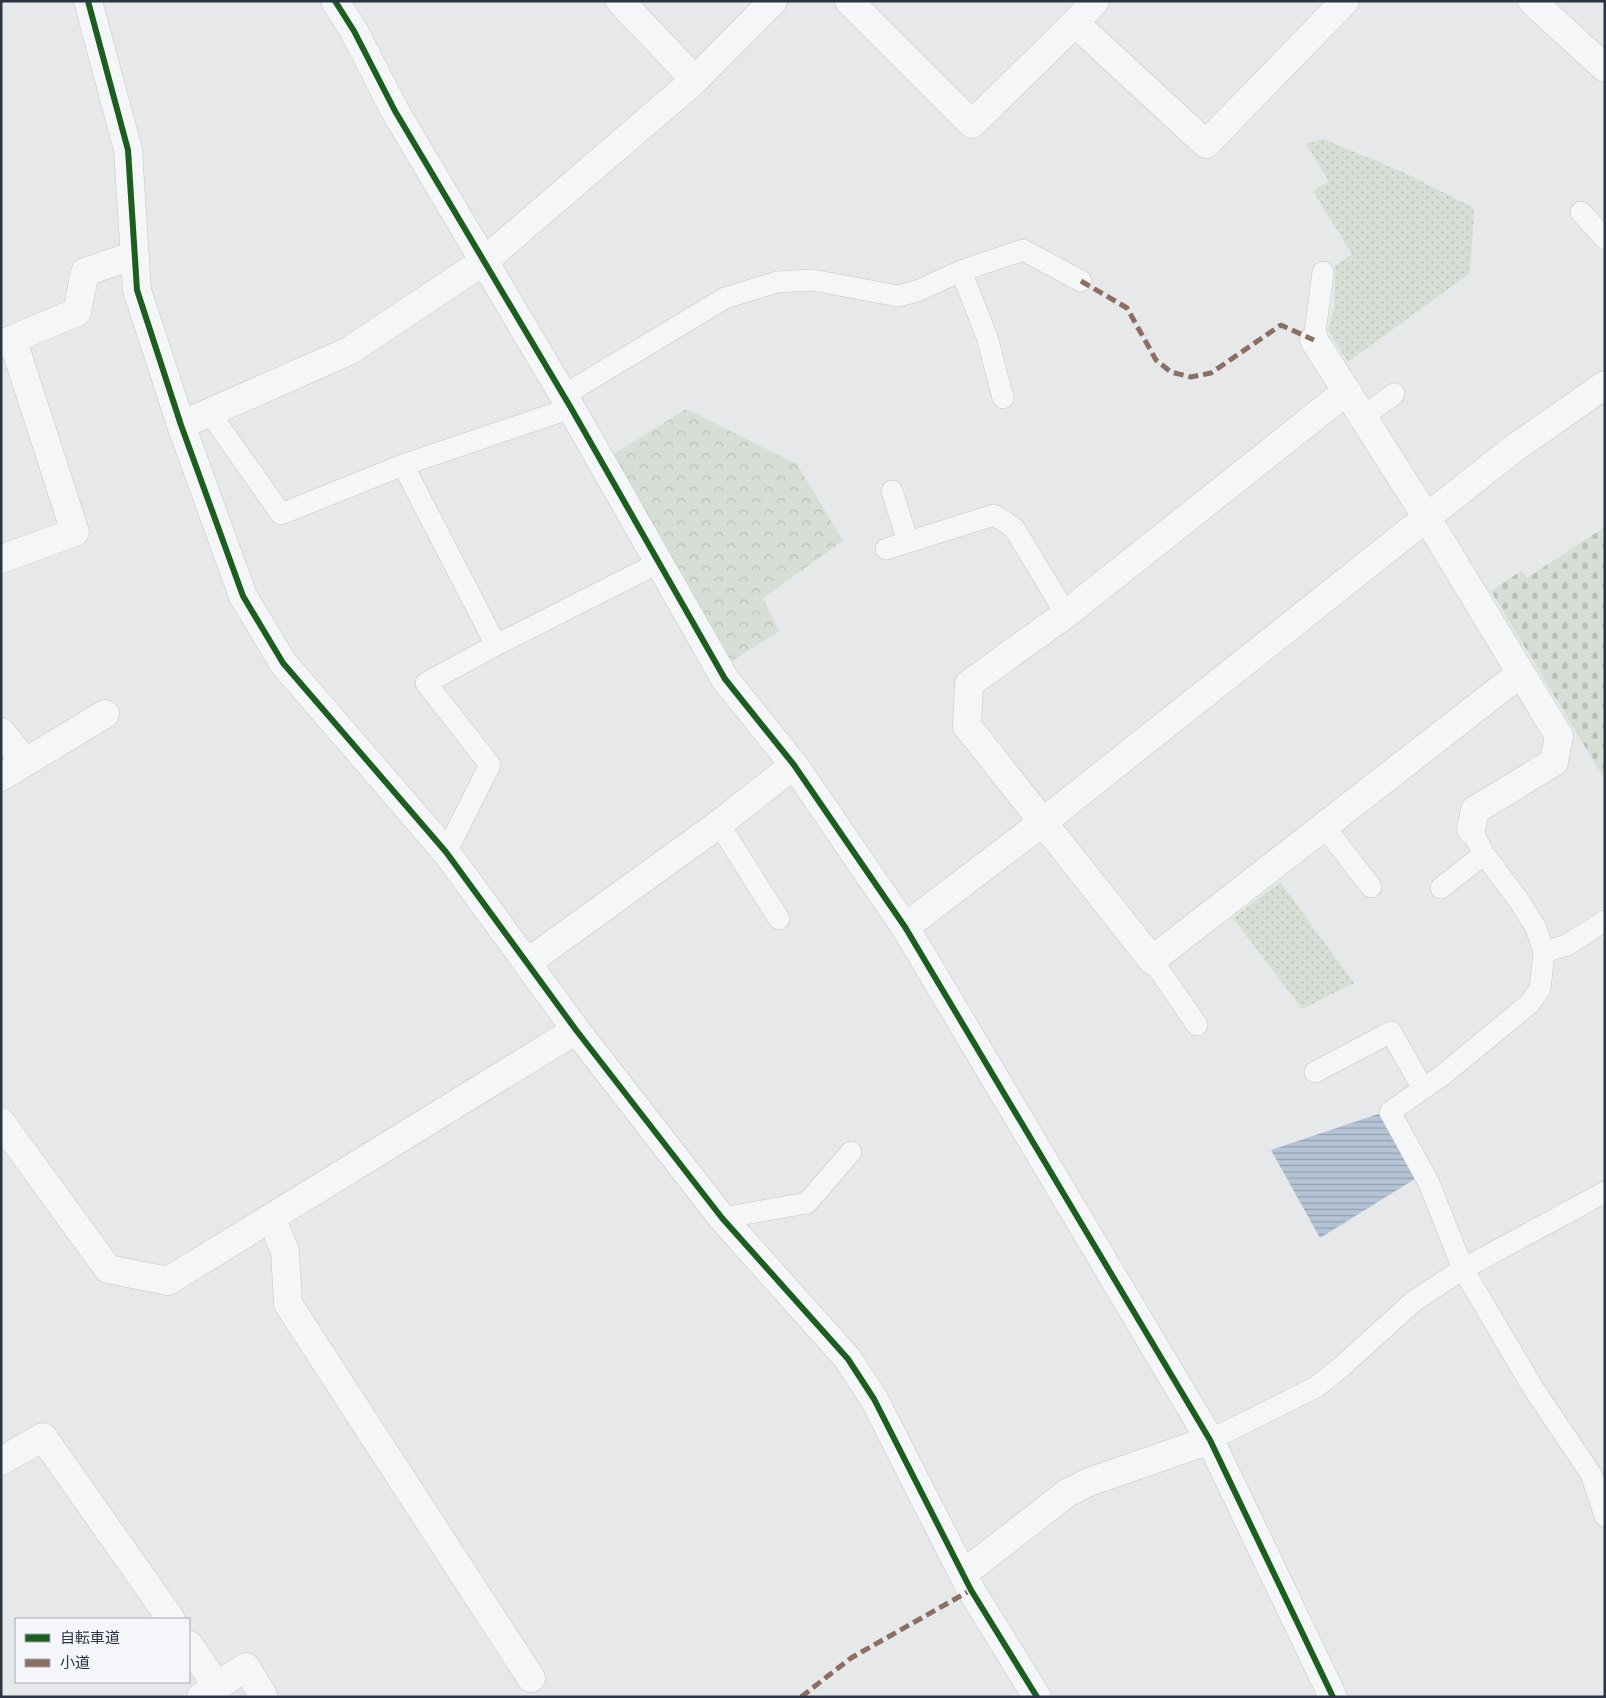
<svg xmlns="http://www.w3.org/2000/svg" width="1606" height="1698" viewBox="0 0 1606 1698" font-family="Cabin,'Noto Sans JP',sans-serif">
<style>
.forest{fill:url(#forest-crowns)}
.cemetery{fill:url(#cemetery-stones)}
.park{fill:url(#park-dots)}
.water{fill:url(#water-rules)}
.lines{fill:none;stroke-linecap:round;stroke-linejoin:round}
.service-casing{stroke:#c4c6c8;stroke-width:22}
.minor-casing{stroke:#c4c6c8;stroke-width:29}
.service{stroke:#f5f6f7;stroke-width:21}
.minor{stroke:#f5f6f7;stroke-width:28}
.quiet{stroke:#8d6e63;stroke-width:5;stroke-dasharray:10 5;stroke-linecap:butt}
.cycleway-casing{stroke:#f4f6f9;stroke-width:9}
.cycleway{stroke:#1b5e20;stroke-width:6}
</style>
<defs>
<pattern id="forest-crowns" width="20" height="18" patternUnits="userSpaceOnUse" patternTransform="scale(1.25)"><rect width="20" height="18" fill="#d6ded6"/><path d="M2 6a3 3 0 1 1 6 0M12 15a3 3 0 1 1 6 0" fill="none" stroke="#b8bfb9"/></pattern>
<pattern id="cemetery-stones" width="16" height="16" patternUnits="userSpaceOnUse" patternTransform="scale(1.25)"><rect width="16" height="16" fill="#d6ded6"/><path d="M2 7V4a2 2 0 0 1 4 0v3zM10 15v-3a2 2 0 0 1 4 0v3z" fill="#b8bfb9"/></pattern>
<pattern id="park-dots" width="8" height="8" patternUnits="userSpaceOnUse" patternTransform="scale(1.25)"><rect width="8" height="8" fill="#d6ded6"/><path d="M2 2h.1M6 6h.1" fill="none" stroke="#b8bfb9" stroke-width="1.8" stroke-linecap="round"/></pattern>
<pattern id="water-rules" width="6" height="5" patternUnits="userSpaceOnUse" patternTransform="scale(1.25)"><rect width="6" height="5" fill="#b4c4d5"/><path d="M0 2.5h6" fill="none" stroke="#93a0af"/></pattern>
</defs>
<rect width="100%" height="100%" fill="#e6e8ea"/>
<!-- forest -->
<path class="forest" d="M 686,409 L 797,464 L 843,541 L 763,598 L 779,631 L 730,662 L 609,457 Z"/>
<!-- cemetery -->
<path class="cemetery" d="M 1605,527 L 1605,780 L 1491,591 L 1521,571 L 1527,578 Z"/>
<!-- park -->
<path class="park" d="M 1323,139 L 1403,172 L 1474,208 L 1470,273 L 1348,362 L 1328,330 L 1334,309 L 1335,266 L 1352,254 L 1313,191 L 1329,181 L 1306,144 Z
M 1280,882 L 1354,983 L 1302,1009 L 1233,918 Z"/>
<!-- water -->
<path class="water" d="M 1381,1113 L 1418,1177 L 1320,1238 L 1271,1150 Z"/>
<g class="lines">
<!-- service casing -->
<g class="service-casing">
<path id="service" d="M 1581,212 L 1605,239
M 961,271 L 987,337 L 1003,398
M 1314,340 L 1323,272
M 564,395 L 725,298 L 777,282 L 812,280 L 898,296 L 917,291 L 961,271 L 1023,250 L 1081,281
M 210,413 L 281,514 L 403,465 L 571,408
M 1364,416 L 1394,394
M 403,465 L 496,645
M 892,491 L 908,542
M 886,549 L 994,515 L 1014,528 L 1066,614
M 719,824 L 779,919
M 1324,826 L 1371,887
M 1471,829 L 1484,854 L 1519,901 L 1536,928 L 1544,952 L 1567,945 L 1605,921
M 446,852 L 490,765 L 426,683 L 496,645 L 658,563
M 1441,888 L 1484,854
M 1544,952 L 1540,989 L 1529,1004 L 1444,1074 L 1390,1112 L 1429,1183 L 1463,1269 L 1533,1388 L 1591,1474 L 1605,1516
M 1152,960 L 1197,1025
M 1315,1072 L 1391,1032 L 1423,1089
M 722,1218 L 807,1203 L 851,1152
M 1210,1440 L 1316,1387 L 1340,1368 L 1414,1301 L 1463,1269 L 1605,1192"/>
</g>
<!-- minor casing -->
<g class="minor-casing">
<path id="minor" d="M 88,1 L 128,150 L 137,290 L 181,425 L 243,596 L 283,663 L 446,852 L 576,1030 L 722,1218 L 848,1359 L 874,1399 L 971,1590 L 1037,1697
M 335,1 L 354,31 L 395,111 L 571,408 L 725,679 L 794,765 L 905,927 L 1210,1440 L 1333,1697
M 620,1 L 695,80
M 849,1 L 972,124 L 1075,23 L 1206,144 L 1345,1
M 1532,1 L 1605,68
M 1075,23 L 1095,1
M 1314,340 L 1427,518 L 1559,736 L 1554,762 L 1475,810 L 1471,829
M 1,344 L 77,312 L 85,272 L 135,255
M 1347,391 L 1066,614 L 969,684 L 967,726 L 1152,960 L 1521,673
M 181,425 L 349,351 L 484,261 L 695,80 L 773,1
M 1,559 L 75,532 L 13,341
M 1,732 L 25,762
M 1,777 L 105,714
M 905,927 L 1043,822 L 1513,449 L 1605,385
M 528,962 L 719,824 L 794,765
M 1,1122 L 108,1269 L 168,1281 L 576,1030
M 271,1218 L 285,1251 L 288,1304 L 531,1678
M 1,1461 L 43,1437 L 171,1619
M 963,1574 L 1067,1493 L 1089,1482 L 1210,1440
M 189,1645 L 217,1686
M 201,1697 L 246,1667 L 264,1697"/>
</g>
<!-- service -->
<use href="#service" class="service"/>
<!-- minor -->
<use href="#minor" class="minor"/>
<!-- quiet -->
<path class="quiet" d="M 1081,281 L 1127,308 L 1156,360 L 1171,372 L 1191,377 L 1211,373 L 1281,325 L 1314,340
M 801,1697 L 851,1658 L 971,1590"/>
<!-- cycleway casing -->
<g class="cycleway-casing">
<path id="cycleway" d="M 88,1 L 128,150 L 137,290 L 181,425 L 243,596 L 283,663 L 446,852 L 576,1030 L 722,1218 L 848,1359 L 874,1399 L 971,1590 L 1037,1697
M 335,1 L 354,31 L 395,111 L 571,408 L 725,679 L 794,765 L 905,927 L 1210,1440 L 1333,1697"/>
</g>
<!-- cycleway -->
<use href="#cycleway" class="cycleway"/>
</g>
<!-- border -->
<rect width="1606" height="1698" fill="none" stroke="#2b3445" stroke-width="5"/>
<!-- legend -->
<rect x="15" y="1618" width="175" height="65" fill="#f4f6f9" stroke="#a4a8b1"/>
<rect x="25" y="1634" width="25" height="8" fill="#1b5e20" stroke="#a4a8b1"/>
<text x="60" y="1643" font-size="15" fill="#2b3445">自転車道</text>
<rect x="25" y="1659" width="25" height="8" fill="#8d6e63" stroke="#a4a8b1"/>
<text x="60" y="1668" font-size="15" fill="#2b3445">小道</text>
</svg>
